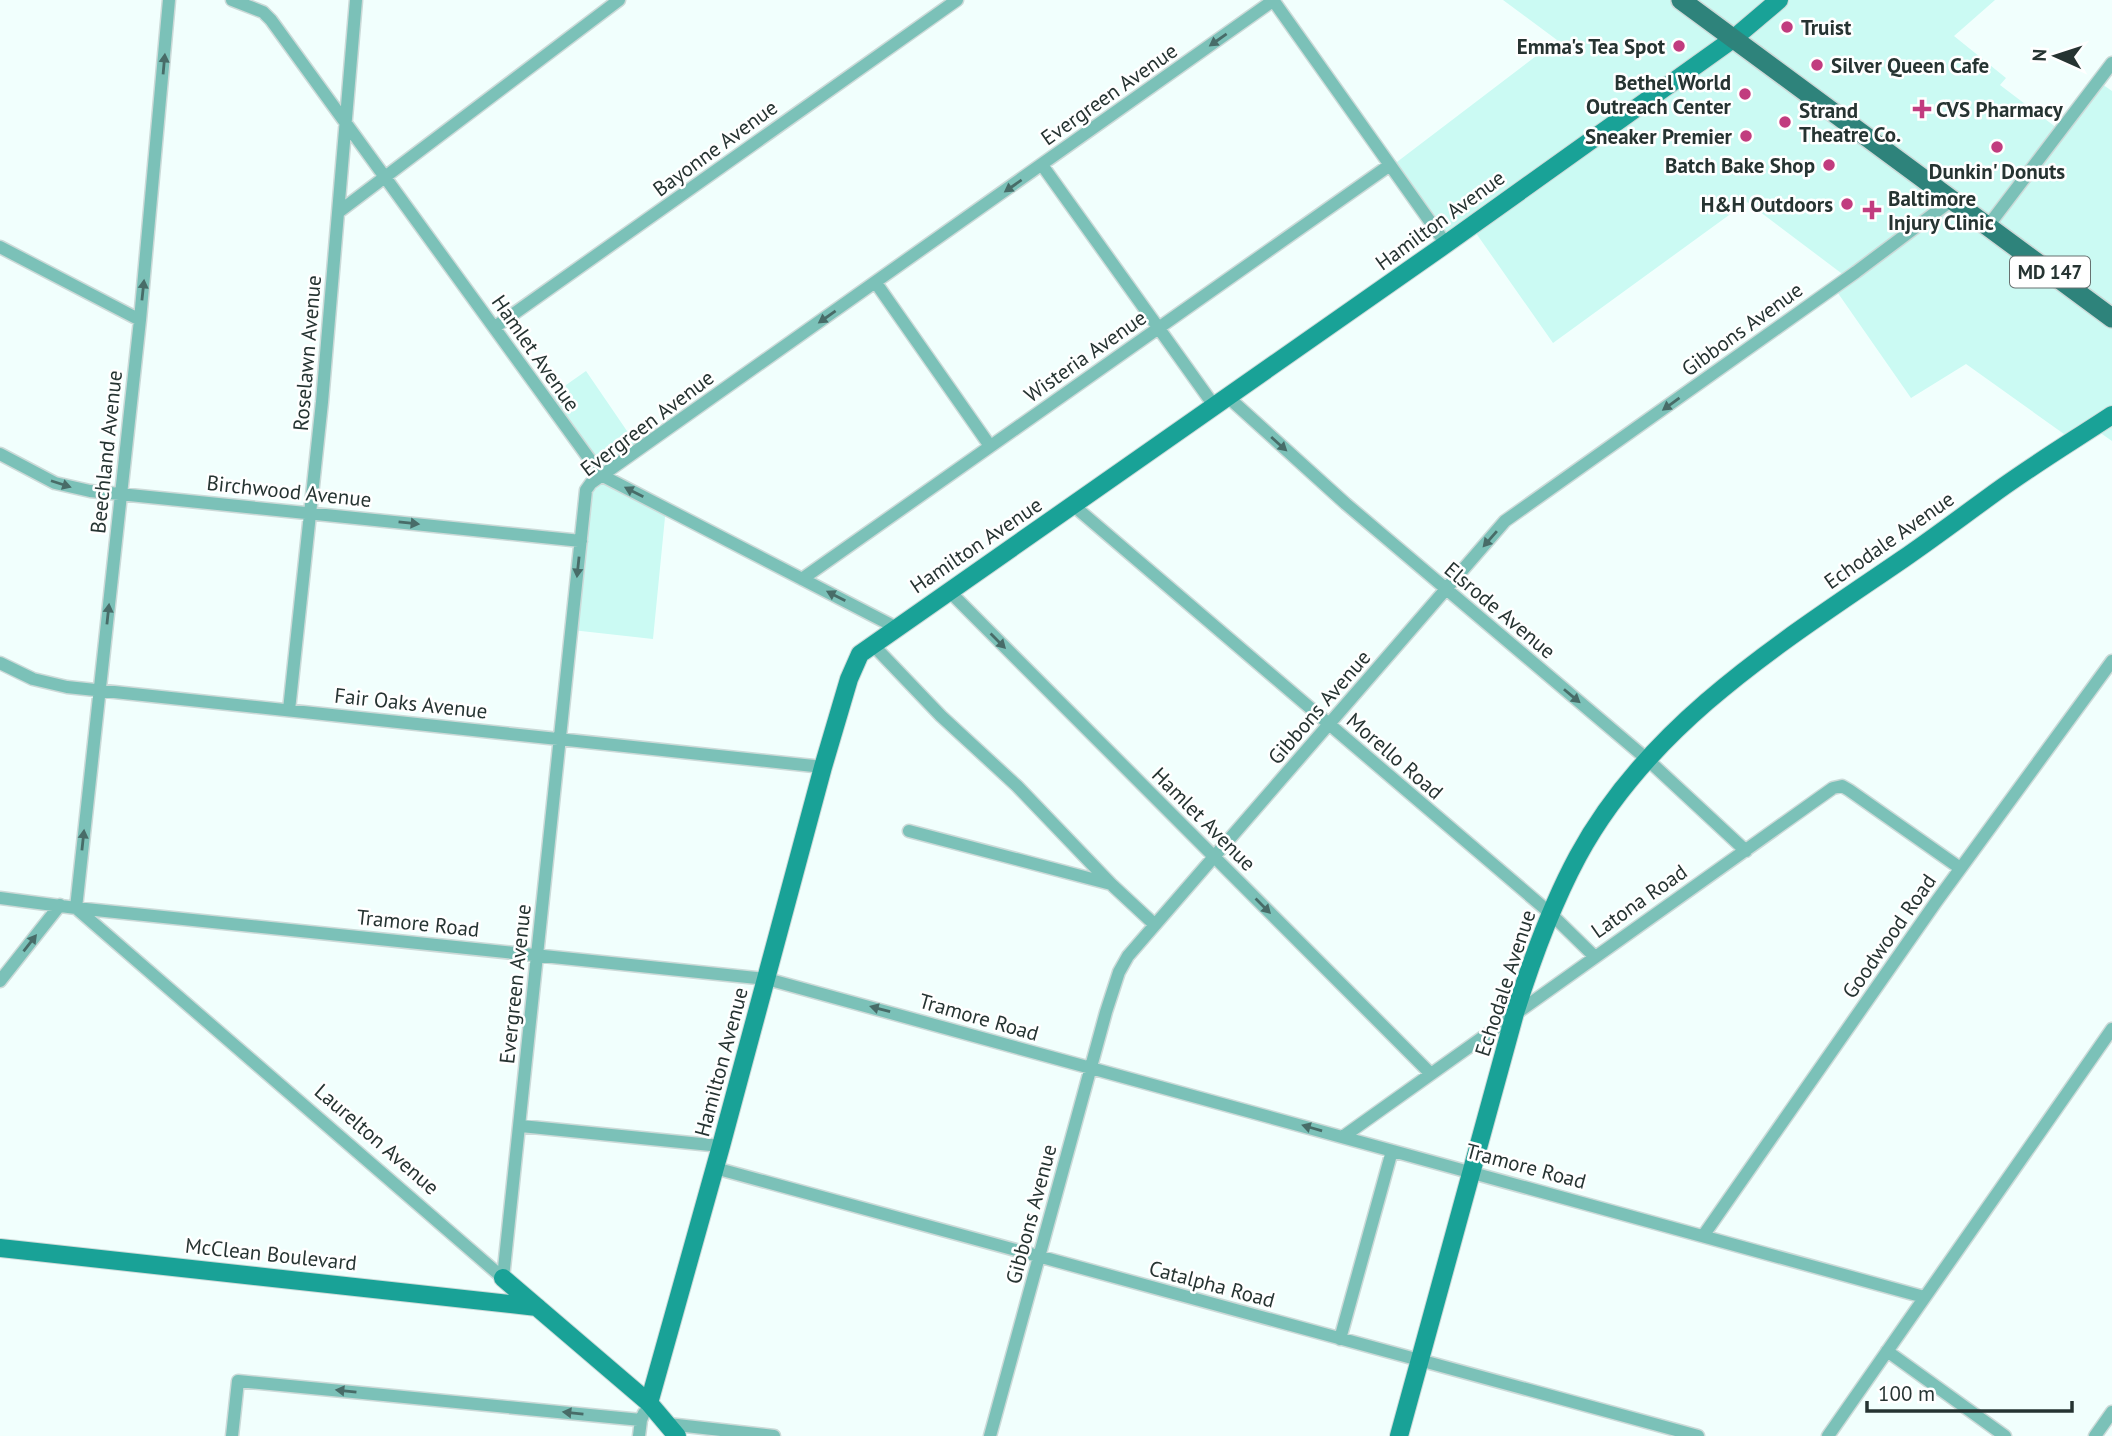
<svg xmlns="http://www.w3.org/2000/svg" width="2112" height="1436" viewBox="0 0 2112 1436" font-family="'PT Sans',sans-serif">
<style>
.built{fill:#cbfaf3}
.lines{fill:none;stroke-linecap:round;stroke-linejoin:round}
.street-casing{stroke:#ccdad8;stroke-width:15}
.secondary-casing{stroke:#ccdad8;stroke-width:20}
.primary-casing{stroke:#ccdad8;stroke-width:22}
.street{stroke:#7bc1b8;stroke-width:12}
.secondary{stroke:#19a297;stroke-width:18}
.primary{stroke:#2e837b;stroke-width:19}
.oneway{fill:#486c68}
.poi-dot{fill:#c13c7f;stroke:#fff;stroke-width:2.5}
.labels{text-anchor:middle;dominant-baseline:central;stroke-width:5;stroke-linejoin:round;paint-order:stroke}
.shield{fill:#fff;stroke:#677170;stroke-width:2}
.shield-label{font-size:19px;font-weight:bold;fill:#263432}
.poi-label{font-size:21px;font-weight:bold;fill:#263432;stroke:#fff;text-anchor:start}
.street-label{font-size:21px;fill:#263432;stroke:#fff}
</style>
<rect width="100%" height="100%" fill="#f1fffd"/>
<!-- built -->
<path class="built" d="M 1503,0 L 1995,0 L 1954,36 L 2006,78 L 2000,85 L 2061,131 L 2099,82 L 2112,91 L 2112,441 L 2092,427 L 2071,439 L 1966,364 L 1911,398 L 1833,286 L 1845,276 L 1747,202 L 1553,343 L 1471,226 L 1445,244 L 1393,165 L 1557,40 Z
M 586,371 L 640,450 L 606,472 L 666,507 L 653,639 L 572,630 L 589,485 L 589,458 L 546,399 Z"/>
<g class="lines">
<!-- street casing -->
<g class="street-casing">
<path id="street" d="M 169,0 L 140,320 L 76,908 L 503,1278
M 232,0 L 263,12 L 271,20 L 601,475 L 897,628
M 1273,0 L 1446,244
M 1042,165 L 1215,407
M 340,211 L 619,0
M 1988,226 L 2112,63
M 0,247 L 140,320
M 876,283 L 990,446
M 495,327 L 957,0
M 1229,398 L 1346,504 L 1648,760 L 1746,851
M 0,454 L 55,483 L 90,491 L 581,541
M 1074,506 L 1550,913 L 1594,956
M 802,579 L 1390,165
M 950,592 L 1431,1074
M 873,645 L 941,716 L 1017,786 L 1111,884 L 1154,924
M 0,663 L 33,679 L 67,687 L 823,767
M 289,710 L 322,402 L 356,0
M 909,831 L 1111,884
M 0,898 L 76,908 L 767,979 L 1924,1297
M 0,981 L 60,905
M 521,1126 L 721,1146
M 1344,1136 L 1833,788 L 1842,786 L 1849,790 L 1960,868
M 715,1168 L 1698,1436
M 1703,1236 L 1936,902 L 2112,661
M 503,1278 L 586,490 L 591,483 L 1274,0
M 1340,1339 L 1392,1151
M 1887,1351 L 2005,1436
M 668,1424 L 774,1436
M 232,1436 L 238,1381 L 641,1420
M 639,1436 L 641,1420 L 644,1413
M 990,1436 L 1106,1012 L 1119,972 L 1128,956 L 1505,521 L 1856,272 L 1952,200
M 1828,1436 L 2112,1029
M 2095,1436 L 2112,1412"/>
</g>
<!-- secondary casing -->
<g class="secondary-casing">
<path id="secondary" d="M 0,1248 L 537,1307
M 503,1278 L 649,1403 L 677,1436
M 649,1403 L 721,1146 L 823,767 L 849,679 L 860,654 L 1446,244 L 1733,39 L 1779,0
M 1399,1436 L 1515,1013 C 1532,959 1551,906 1578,856 C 1650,723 1782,642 1903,559 C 1932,539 1960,518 1989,497 C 2028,468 2071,442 2112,415"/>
</g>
<!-- primary casing -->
<g class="primary-casing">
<path id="primary" d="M 1681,0 L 2112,318"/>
</g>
<!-- street -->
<use href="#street" class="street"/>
<!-- secondary -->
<use href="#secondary" class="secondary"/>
<!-- primary -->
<use href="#primary" class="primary"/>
</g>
<!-- one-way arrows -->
<defs><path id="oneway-solid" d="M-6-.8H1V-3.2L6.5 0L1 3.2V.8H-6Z" transform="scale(1.75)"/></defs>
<g class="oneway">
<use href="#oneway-solid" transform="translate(1218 40) rotate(145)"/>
<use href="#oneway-solid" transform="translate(164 64) rotate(-85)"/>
<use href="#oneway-solid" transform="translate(1013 186) rotate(145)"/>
<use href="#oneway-solid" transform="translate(143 290) rotate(-84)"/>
<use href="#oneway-solid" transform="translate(827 317) rotate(145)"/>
<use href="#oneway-solid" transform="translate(1671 404) rotate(144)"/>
<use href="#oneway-solid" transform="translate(1279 444) rotate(42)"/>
<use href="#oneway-solid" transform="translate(61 484) rotate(18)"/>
<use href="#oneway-solid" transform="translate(634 492) rotate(-153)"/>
<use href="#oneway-solid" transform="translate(409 523) rotate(6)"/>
<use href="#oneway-solid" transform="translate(1490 539) rotate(131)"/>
<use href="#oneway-solid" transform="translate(578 567) rotate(96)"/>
<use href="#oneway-solid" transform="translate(836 596) rotate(-153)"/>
<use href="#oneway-solid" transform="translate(108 614) rotate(-84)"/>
<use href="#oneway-solid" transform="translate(998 641) rotate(45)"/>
<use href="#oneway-solid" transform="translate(1572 696) rotate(40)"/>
<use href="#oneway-solid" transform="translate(83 840) rotate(-84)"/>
<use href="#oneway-solid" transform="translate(1263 906) rotate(45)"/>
<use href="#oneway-solid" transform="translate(30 943) rotate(-52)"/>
<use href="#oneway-solid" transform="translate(880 1009) rotate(-165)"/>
<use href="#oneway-solid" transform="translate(1312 1128) rotate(-164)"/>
<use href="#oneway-solid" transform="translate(346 1391) rotate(-174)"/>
<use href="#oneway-solid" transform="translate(573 1413) rotate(-174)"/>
</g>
<!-- markers -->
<g class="poi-dot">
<circle cx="1787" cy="27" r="7"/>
<circle cx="1679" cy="46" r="7"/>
<circle cx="1817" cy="65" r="7"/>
<circle cx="1745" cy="94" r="7"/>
<path d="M1918.5 98.5h7v7h7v7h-7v7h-7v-7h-7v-7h7z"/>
<circle cx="1785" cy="122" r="7"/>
<circle cx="1746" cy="136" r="7"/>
<circle cx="1997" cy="147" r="7"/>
<circle cx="1829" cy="165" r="7"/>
<circle cx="1847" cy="204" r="7"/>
<path d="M1868.5 199.5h7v7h7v7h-7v7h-7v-7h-7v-7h7z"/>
</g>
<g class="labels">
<!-- shield labels -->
<rect class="shield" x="2010" y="256.5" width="80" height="31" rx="5"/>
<g class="shield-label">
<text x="2050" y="272">MD 147</text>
</g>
<!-- poi labels -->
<g class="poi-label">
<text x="1801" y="27">Truist</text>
<text x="1665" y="46" text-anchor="end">Emma's Tea Spot</text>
<text x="1831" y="65">Silver Queen Cafe</text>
<text x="1731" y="82" text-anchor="end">Bethel World<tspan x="1731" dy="24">Outreach Center</tspan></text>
<text x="1936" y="109">CVS Pharmacy</text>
<text x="1799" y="110">Strand<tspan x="1799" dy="24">Theatre Co.</tspan></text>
<text x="1732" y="136" text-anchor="end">Sneaker Premier</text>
<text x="1815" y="165" text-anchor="end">Batch Bake Shop</text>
<text x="1997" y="171" text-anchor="middle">Dunkin' Donuts</text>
<text x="1888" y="198">Baltimore<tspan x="1888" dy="24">Injury Clinic</tspan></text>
<text x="1833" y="204" text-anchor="end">H&amp;H Outdoors</text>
</g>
<!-- street labels -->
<g class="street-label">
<text transform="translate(1109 94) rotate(-35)">Evergreen Avenue</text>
<text transform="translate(715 148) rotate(-36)">Bayonne Avenue</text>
<text transform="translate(1440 220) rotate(-36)">Hamilton Avenue</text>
<text transform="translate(1742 329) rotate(-36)">Gibbons Avenue</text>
<text transform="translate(307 353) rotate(-85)">Roselawn Avenue</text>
<text transform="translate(536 353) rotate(55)">Hamlet Avenue</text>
<text transform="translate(1085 356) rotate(-35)">Wisteria Avenue</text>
<text transform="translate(647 423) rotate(-37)">Evergreen Avenue</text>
<text transform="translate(106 452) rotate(-84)">Beechland Avenue</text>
<text transform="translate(289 491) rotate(6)">Birchwood Avenue</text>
<text transform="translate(1889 540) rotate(-35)">Echodale Avenue</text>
<text transform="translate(976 545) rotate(-34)">Hamilton Avenue</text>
<text transform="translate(1500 610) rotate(40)">Elsrode Avenue</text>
<text transform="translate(411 703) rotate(6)">Fair Oaks Avenue</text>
<text transform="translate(1319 707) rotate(-49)">Gibbons Avenue</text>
<text transform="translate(1395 756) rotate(41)">Morello Road</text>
<text transform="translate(1204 819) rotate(45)">Hamlet Avenue</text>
<text transform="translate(1639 901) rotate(-35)">Latona Road</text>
<text transform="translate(418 923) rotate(6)">Tramore Road</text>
<text transform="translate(1889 936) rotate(-55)">Goodwood Road</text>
<text transform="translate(1505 983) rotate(-72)">Echodale Avenue</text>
<text transform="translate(515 984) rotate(-84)">Evergreen Avenue</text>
<text transform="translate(979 1017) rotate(16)">Tramore Road</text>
<text transform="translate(721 1062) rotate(-75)">Hamilton Avenue</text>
<text transform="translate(377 1139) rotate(41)">Laurelton Avenue</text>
<text transform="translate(1526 1166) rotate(15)">Tramore Road</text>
<text transform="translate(1031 1214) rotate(-75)">Gibbons Avenue</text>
<text transform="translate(271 1254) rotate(6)">McClean Boulevard</text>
<text transform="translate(1212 1284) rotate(15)">Catalpha Road</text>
</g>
</g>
<!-- north arrow -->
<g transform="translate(2056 56) rotate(273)" stroke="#ffffff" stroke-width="5" paint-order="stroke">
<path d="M0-5L12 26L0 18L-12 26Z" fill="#263432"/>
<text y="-10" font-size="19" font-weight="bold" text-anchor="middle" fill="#263432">N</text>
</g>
<!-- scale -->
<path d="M1867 1401v10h205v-10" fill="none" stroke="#263432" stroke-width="3.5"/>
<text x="1878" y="1401" font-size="21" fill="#263432" stroke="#ffffff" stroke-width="5" paint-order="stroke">100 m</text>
</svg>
